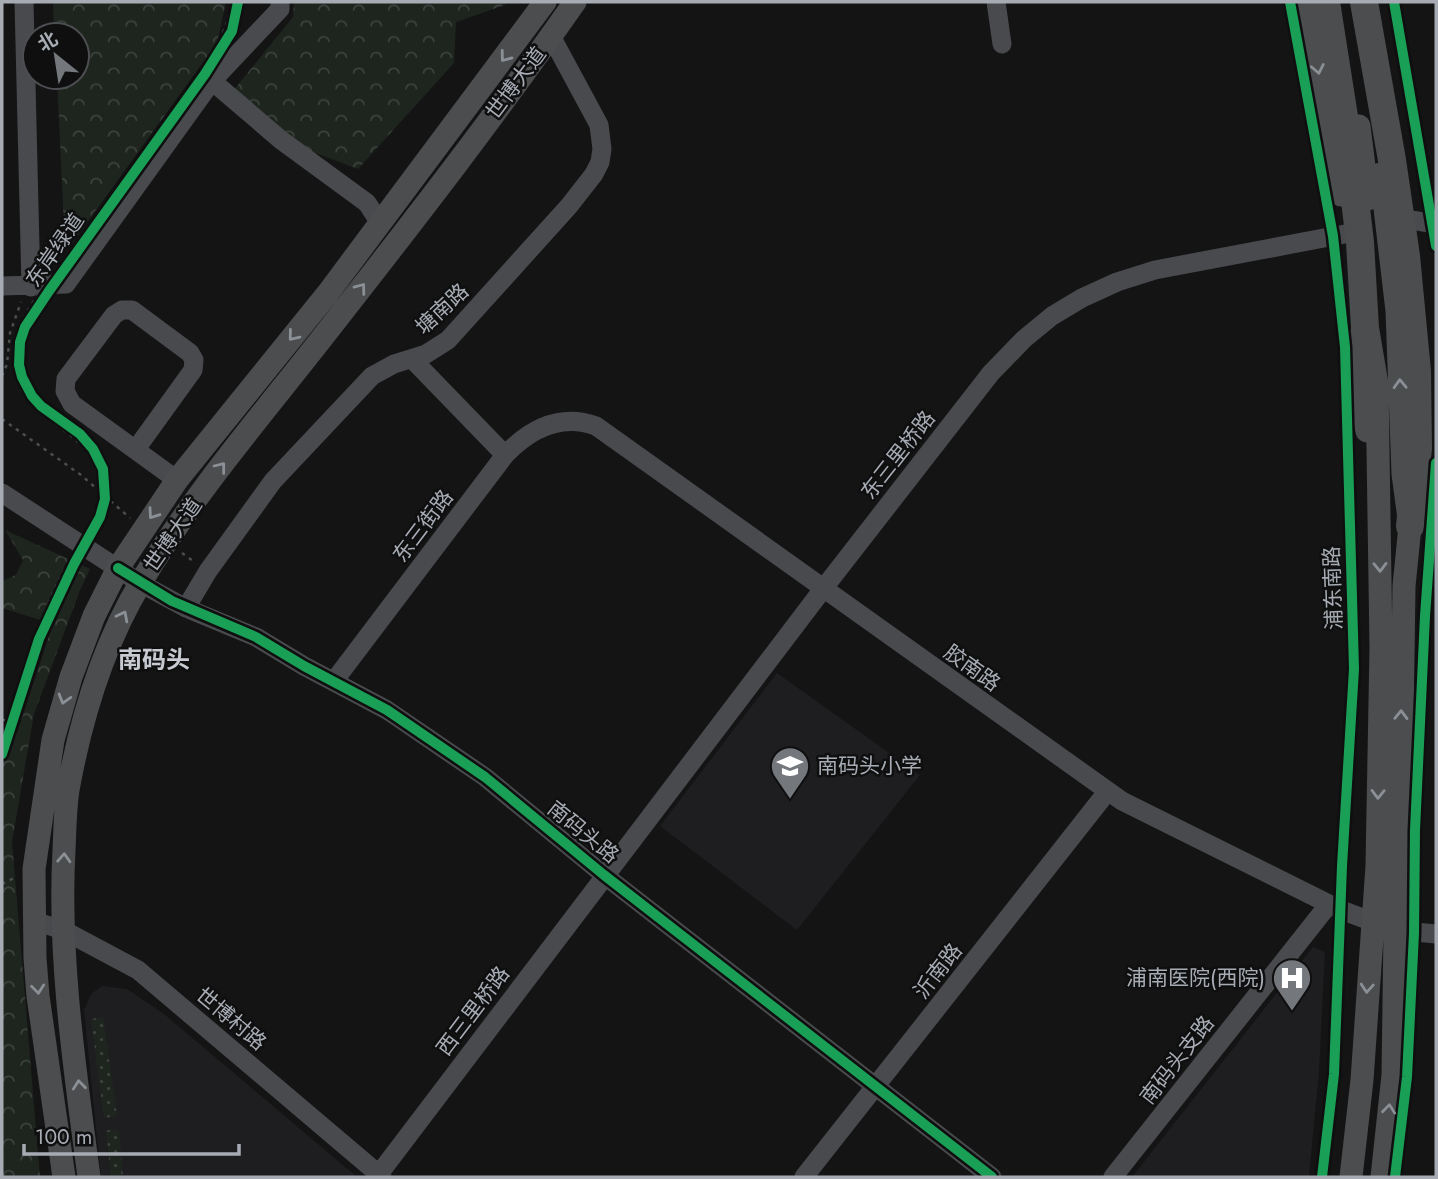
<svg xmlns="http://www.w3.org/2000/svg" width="1438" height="1179" viewBox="0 0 1438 1179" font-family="Jost,'Noto Sans SC',sans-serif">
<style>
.built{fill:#1e1e20}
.grass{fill:url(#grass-dots)}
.park{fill:url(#park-crowns)}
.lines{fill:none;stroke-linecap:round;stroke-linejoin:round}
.path{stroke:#4a4c4e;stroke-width:2.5;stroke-dasharray:3.5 5;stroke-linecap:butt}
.minor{stroke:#494a4d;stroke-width:19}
.major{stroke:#4b4d4f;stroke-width:23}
.highway{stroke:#4b4d4e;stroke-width:28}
.path-bridge{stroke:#4a4c4e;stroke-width:2.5;stroke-dasharray:3.5 5;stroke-linecap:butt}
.cycleway-casing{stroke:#0f0f10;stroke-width:15}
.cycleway{stroke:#1a9f57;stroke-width:10}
.oneway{stroke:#8b9096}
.labels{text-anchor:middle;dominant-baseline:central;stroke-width:5;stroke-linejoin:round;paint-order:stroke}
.street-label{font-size:21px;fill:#a7acb4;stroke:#0f0f10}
.poi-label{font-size:21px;fill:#a7acb4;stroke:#0f0f10;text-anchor:start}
.quarter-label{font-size:24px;font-weight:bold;fill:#c7cad1;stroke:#0f0f10}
</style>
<defs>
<pattern id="grass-dots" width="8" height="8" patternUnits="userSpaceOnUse" patternTransform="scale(1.75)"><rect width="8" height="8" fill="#1e251f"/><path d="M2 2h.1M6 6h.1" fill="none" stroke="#3c423d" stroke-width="1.8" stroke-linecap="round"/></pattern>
<pattern id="park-crowns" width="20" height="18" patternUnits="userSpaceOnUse" patternTransform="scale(1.75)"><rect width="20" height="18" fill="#1e251f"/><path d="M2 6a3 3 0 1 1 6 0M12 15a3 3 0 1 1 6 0" fill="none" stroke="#3c423d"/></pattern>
</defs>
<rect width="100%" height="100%" fill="#141415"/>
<!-- built -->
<path class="built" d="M 777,673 L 920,775 L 797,930 L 660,826 Z
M 1313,947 L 1325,952 L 1319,1072 L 1309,1177 L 1132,1177 Z
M 102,986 L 127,989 L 164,1014 L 357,1177 L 101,1177 L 84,1010 L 91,994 Z"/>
<!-- grass -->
<path class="grass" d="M 103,1017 L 117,1116 L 104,1118 L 91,1019 Z
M 106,1130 L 119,1131 L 123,1177 L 111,1177 Z"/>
<!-- park -->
<path class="park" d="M 53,2 L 226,2 L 217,43 L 78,235 L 64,228 L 57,77 L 77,77 L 77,35 L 54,35 Z
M 294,2 L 506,2 L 505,5 L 456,22 L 454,63 L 358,169 L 281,140 L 228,97 L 293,17 Z
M 5,530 L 90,569 L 80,590 L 34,714 L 12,842 L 40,1177 L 2,1177 L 2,734 L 17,733 L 53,624 L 2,608 L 2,581 L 16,575 L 23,560 Z"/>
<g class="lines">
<!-- path -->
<path class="path" d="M 2,376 L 7,364 L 10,333 L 21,302
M 2,419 L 81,475 L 130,518
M 182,553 L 193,561
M 2,720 L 14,720
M 2,884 L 14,878"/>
<!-- minor -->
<path class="minor" d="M 24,2 L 31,287
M 996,2 L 1002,44
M 212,81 L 281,140 L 367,203 L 380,223
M 1411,220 L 1436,224
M 2,286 L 66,284 L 212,81 L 280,9 L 280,2
M 413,360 L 505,455
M 136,449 L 193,370 L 194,360 L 190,353 L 132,310 L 122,310 L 114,315 L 66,379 L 65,391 L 72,404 L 177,480
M 2,493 L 140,583 L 186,608 L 256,637 L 304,666 L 387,710 L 485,777 L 604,875 L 992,1177
M 186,608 L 208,571 L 273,481 L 372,376 L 394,364 L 426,354 L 448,340 L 569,206 L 594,174 L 600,162 L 602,149 L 599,125 L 551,36
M 334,681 L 505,455 C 530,429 560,413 596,426 L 1122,801 L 1341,910 L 1395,930 L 1436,934
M 34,921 L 63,930 L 138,970 L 382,1177
M 379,1174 L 823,589 L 991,373 L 1024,339 L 1052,316 L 1082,298 L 1117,282 L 1155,270 L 1345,234
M 804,1177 L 1107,792
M 1113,1177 L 1329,904"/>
<!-- major -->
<path class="major" d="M 1305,2 L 1341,195
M 1359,126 L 1368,199
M 1381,174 L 1397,311 L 1403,474 L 1410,526 L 1404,586 L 1400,863 L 1395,930 L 1393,1075 L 1382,1177
M 1355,340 L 1360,396 L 1367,431
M 64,1177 L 38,996 L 35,958 L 34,869 L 53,740 L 71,677 L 94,616 L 118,568 L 177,480 L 328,293 L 545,2
M 89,1177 C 75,1070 58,958 64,850 C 65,830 65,809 68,790 C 81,718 103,645 141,582 C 196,490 268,408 333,324 C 416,218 498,112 575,2
M 1351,1177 L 1362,1080 L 1377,866 L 1381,647 L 1377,384"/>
<!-- highway -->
<path class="highway" d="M 1326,2 L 1348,142 L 1360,242 L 1365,328 L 1377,399
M 1364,2 L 1392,160 L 1406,256 L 1417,371 L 1418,448 L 1410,526"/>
<!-- path-bridge -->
<path class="path-bridge" d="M 2,740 C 11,713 17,685 27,659 C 40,621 56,583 76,548 C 89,525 103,506 99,479 C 90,425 20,424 14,365 C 12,353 14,339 19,328 C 30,302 52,277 69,254 C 103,206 137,159 171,112 C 196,79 226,43 232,2"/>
<!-- cycleway casing -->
<g class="cycleway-casing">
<path id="cycleway" d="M 1290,2 L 1333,236 L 1345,347 L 1354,669 L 1342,866 L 1334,1074 L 1322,1177
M 1394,2 L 1436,246
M 118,568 L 172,601 L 256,637 L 304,666 L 387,710 L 485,777 L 604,875 L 992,1177
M 2,754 L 39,639 L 74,564 L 100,517 L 105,499 L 103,469 L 93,449 L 80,434 L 41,406 L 32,396 L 22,377 L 19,365 L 20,342 L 25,327 L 49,291 L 205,74 L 232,31 L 238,2
M 1395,1177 L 1407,1077 L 1414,933 L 1415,830 L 1425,616 L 1436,463"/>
</g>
<!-- cycleway -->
<use href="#cycleway" class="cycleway"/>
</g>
<!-- one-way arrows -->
<defs><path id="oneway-chevron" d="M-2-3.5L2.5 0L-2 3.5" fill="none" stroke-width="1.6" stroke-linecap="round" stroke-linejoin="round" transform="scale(1.75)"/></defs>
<g class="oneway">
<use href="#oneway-chevron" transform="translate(505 57) rotate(127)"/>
<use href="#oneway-chevron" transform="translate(1318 69) rotate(79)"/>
<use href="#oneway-chevron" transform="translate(361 288) rotate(-53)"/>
<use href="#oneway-chevron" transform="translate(293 336) rotate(129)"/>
<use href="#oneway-chevron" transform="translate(1400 384) rotate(-92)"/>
<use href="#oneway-chevron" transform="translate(221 467) rotate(-52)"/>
<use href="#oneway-chevron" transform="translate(153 514) rotate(125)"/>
<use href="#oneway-chevron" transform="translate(1380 567) rotate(89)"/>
<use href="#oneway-chevron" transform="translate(123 616) rotate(-63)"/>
<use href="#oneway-chevron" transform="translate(64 699) rotate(106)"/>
<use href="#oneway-chevron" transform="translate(1401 715) rotate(-89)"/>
<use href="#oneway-chevron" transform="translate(1378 794) rotate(91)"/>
<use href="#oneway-chevron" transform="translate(64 858) rotate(-87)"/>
<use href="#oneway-chevron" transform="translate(1367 988) rotate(94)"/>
<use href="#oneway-chevron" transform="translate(38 989) rotate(84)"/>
<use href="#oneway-chevron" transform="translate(79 1085) rotate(-96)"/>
<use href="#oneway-chevron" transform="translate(1389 1109) rotate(-84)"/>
</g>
<!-- icons -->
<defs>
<g id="school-pin" transform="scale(2.0125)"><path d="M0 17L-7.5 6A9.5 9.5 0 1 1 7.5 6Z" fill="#74777c" stroke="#0f0f10"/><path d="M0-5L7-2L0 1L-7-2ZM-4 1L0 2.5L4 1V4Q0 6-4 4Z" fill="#fff"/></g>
<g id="hospital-pin" transform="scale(2.0125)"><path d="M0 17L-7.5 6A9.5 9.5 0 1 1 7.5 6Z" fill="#74777c" stroke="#0f0f10"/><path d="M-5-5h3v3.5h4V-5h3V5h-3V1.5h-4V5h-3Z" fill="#fff"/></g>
</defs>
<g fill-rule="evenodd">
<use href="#school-pin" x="790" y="766"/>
<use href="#hospital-pin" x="1292" y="978"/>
</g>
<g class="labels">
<!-- street labels -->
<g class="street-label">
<text transform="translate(516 83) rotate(-53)">世博大道</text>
<text transform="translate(55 250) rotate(-55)">东岸绿道</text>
<text transform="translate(442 309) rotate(-43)">塘南路</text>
<text transform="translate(898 455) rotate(-52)">东三里桥路</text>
<text transform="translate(423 526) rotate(-53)">东三街路</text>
<text transform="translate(173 535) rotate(-55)">世博大道</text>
<text transform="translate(1333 588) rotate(-92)">浦东南路</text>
<text transform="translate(972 668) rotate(36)">胶南路</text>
<text transform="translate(583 832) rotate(39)">南码头路</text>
<text transform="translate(938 971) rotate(-52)">沂南路</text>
<text transform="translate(473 1011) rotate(-53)">西三里桥路</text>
<text transform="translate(231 1019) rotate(40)">世博村路</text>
<text transform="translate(1177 1060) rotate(-52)">南码头支路</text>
</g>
<!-- poi labels -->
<g class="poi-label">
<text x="817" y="766">南码头小学</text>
<text x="1265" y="978" text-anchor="end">浦南医院(西院)</text>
</g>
<!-- quarter labels -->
<g class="quarter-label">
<text x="154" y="659">南码头</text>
</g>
</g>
<!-- border -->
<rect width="1438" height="1179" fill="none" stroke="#a7acb4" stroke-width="7"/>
<!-- north arrow -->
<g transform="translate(56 56) rotate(330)"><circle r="33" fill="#0f0f10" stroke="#4c4e52" stroke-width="2"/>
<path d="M0-5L12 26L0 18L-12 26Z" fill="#74777c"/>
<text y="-10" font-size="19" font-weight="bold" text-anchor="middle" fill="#a7acb4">北</text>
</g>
<!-- scale -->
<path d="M24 1144v10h215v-10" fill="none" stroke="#a7acb4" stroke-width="3.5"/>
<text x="35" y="1144" font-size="21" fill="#a7acb4" stroke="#0f0f10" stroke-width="5" paint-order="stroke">100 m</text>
</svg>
